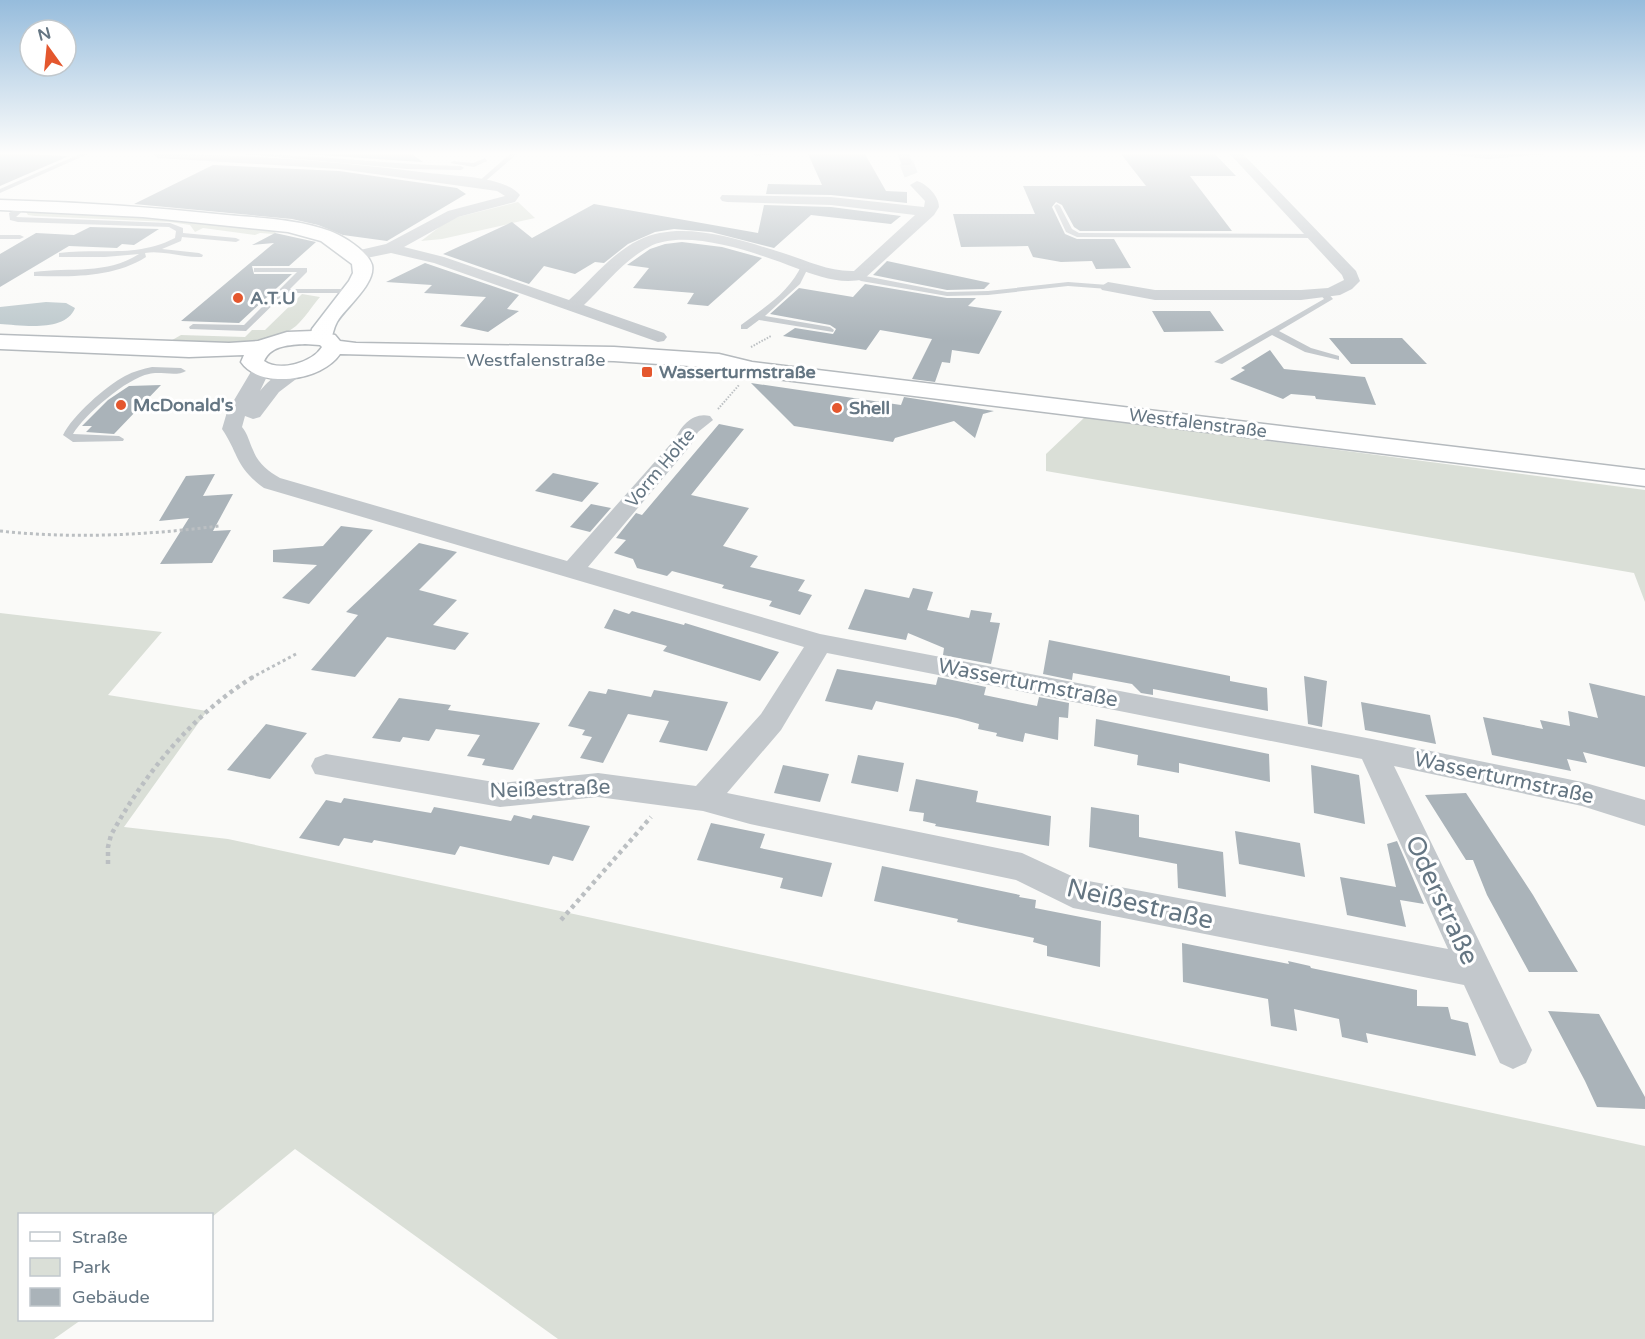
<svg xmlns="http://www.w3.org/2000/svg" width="1645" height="1339" viewBox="0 0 1645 1339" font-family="'Varela Round',sans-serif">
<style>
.green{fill:#dadfd7}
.water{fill:#bbc7cb}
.building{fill:#aab3b9}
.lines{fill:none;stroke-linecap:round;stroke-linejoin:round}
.street-tunnel{stroke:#d5d9db;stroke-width:14;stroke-dasharray:14 7;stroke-linecap:butt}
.secondary-casing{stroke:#b3babf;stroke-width:3}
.primary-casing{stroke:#b5babe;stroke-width:3}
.path-far2{stroke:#bbbfc2;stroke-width:2;stroke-dasharray:1.5 1.5;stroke-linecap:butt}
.path-far1{stroke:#bbbfc2;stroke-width:3;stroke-dasharray:3 3;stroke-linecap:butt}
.path{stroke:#bbbfc2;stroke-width:4.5;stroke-dasharray:4 4;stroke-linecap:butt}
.lane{fill:#c3c8cc;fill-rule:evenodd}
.street{fill:#c3c8cc;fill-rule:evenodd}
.secondary{fill:#fff;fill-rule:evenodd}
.primary{fill:#fff;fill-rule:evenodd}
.poi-dot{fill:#e4572e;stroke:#fff;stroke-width:2}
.labels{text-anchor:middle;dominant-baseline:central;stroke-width:6;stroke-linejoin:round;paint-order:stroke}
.far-poi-label{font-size:18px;font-weight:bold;fill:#657683;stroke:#fff;text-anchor:start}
.far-street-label{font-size:18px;fill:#657683;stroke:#fff}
.street-label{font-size:21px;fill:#657683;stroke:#fff}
.near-street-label{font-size:26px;fill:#657683;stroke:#fff}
</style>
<rect width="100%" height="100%" fill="#fafaf8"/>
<!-- green -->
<path class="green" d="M 518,202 L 535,218 L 442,239 L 421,241 L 450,219 Z
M 29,211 L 101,212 L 279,229 L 274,234 L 260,233 L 255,235 L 203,228 L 195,232 L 190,225 L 170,222 L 35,216 L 28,215 L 26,212 Z
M 302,294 L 320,297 C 312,306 305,318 296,326 C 267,350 203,343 167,343 L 181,335 L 245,337 L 252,330 L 265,330 Z
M 1085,417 L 1645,490 L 1645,602 L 1634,573 L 1046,471 L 1046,454 Z
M 0,613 L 162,632 L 108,695 L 207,711 L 124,827 L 228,839 L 1645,1146 L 1645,1339 L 558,1339 L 295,1149 L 212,1217 L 212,1214 L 20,1214 L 20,1320 L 81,1320 L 54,1339 L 0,1339 Z"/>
<!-- water -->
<path class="water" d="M 46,302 L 66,303 L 75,308 C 65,333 21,325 0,324 L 0,307 Z"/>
<!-- building -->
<path class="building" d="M 0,154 L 21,154 L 69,156 L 0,186 Z
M 304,154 L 412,154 L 423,162 L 406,161 Z
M 808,154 L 865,154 L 886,191 L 907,192 L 907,203 L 831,195 L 766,194 L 768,184 L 822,185 Z
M 1121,154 L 1215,154 L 1236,176 L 1190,176 L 1232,231 L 1080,231 L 1074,227 L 1062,205 L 1056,202 L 1052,207 L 1065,234 L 1077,239 L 1114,239 L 1131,268 L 1096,269 L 1092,261 L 1061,262 L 1033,257 L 1028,246 L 961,247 L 953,214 L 1035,214 L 1023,186 L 1146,186 Z
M 213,165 L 339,171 L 457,188 L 466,194 L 387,241 L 343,235 L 318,225 L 292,219 L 134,204 Z
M 594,204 L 758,233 L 764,205 L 831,207 L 901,216 L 891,224 L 811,215 L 774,248 L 711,232 L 674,229 L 655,232 L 628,244 L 604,263 L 595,262 L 575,274 L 544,266 L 529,284 L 443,254 L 512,222 L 532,238 Z
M 90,227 L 159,229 L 134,245 L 122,244 L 117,248 L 69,246 L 0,287 L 0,254 L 36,233 L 74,235 Z
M 275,233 L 316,242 L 289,266 L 252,266 L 254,274 L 292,274 L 239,323 L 181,321 L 274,243 L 252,245 Z
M 682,242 L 722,247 L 762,258 L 708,306 L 687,304 L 694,293 L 633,288 L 649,268 L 627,265 L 650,249 L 665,244 Z
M 887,261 L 990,283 L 984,289 L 947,290 L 873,275 Z
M 425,263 L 519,295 L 507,309 L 519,311 L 488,332 L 460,326 L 486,297 L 424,293 L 432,285 L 386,282 Z
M 865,284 L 947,298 L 976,298 L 968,306 L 1002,311 L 979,354 L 952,350 L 950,363 L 942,362 L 935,382 L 912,379 L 932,339 L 880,330 L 866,350 L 783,336 L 795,328 L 833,334 L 836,329 L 830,325 L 770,314 L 799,288 L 853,297 Z
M 1152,311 L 1210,311 L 1224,331 L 1164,332 Z
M 1329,338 L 1402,338 L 1427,364 L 1351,364 Z
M 1270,350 L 1284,369 L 1365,377 L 1376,405 L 1316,399 L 1315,396 L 1291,394 L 1283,399 L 1230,379 L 1245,370 L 1241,368 Z
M 751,383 L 901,405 L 904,397 L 994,411 L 983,414 L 975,438 L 954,421 L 895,438 L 893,442 L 794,426 Z
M 161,385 L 114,434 L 86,432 L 92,426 L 82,426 L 108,400 L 129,386 Z
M 719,424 L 744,429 L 691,495 L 749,508 L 723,546 L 758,556 L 750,567 L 805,580 L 798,591 L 812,595 L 800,615 L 769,606 L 772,601 L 722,588 L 724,585 L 672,571 L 667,576 L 637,568 L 633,559 L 614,553 L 626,540 L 616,538 L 636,513 L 642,515 Z
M 553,473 L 599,483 L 582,502 L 535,491 Z
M 215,474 L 203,496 L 233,494 L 213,531 L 231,530 L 212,563 L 160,564 L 189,518 L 159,521 L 186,476 Z
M 591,504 L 611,508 L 590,532 L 570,527 Z
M 341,526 L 373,530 L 309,604 L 282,598 L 317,565 L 273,562 L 273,550 L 323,546 Z
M 419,543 L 457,552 L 419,590 L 457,600 L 433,625 L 469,633 L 455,650 L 387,637 L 355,677 L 311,670 L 358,615 L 346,612 Z
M 913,588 L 933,592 L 927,610 L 969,618 L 971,610 L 992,613 L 990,622 L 1000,623 L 991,664 L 943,655 L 944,648 L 908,633 L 906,640 L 848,629 L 865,589 L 909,598 Z
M 614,609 L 629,614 L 632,611 L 684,625 L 685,623 L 779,652 L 760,681 L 663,651 L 667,646 L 604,628 Z
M 1049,640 L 1230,676 L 1230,681 L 1267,688 L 1268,711 L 1153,689 L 1153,695 L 1141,693 L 1132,684 L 1073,673 L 1072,680 L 1043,674 Z
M 837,669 L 936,685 L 938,677 L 986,687 L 984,695 L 1037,706 L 1039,697 L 1069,703 L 1068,718 L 1059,717 L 1058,740 L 1025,733 L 1023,742 L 996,736 L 997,733 L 978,729 L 979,724 L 957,718 L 876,701 L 872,710 L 825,701 Z
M 1304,676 L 1327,681 L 1322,727 L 1308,724 Z
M 1589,683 L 1645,696 L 1645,767 L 1583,752 L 1587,763 L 1567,759 L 1571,771 L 1492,755 L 1483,717 L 1543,729 L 1540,720 L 1570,726 L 1568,711 L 1598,718 Z
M 608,689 L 651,697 L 654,690 L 728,702 L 707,751 L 659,742 L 669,721 L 628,714 L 603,763 L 580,758 L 592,737 L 582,735 L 585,730 L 568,726 L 589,691 L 606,694 Z
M 399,698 L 451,705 L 448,710 L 540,723 L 513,770 L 482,765 L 485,759 L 467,756 L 480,735 L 436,729 L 429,741 L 403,737 L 400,742 L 372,738 Z
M 1361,702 L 1430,715 L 1436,744 L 1365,730 Z
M 1096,719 L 1269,754 L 1270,782 L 1179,763 L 1179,773 L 1137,765 L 1138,755 L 1094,746 Z
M 266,724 L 307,733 L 270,779 L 227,770 Z
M 858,755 L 904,763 L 898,792 L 851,783 Z
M 783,765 L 829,774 L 820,802 L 774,793 Z
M 1311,765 L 1359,775 L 1365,824 L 1314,813 Z
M 916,779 L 978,791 L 976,802 L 1051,816 L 1049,846 L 935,826 L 936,824 L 923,821 L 924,813 L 909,811 Z
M 1466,793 L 1533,895 L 1578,972 L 1529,972 L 1487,895 L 1473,860 L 1466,860 L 1425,795 Z
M 344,798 L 431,813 L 434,807 L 511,821 L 514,815 L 531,819 L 533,815 L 590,826 L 573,861 L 553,856 L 549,865 L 460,846 L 455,855 L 374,840 L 372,843 L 344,838 L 339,846 L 299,838 L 326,800 L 341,803 Z
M 1091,807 L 1139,815 L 1139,837 L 1223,852 L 1226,897 L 1178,888 L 1177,864 L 1089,847 Z
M 711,823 L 765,834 L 760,848 L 832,863 L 822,897 L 780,888 L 783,878 L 697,860 Z
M 1235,831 L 1300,843 L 1305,877 L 1239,864 Z
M 1397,841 L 1424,904 L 1400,900 L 1406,927 L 1347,915 L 1340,877 L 1396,887 L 1387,844 Z
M 882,866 L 1020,895 L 1019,897 L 1036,900 L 1035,908 L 1101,921 L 1100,967 L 1047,956 L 1047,946 L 1033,942 L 1034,938 L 957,922 L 958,919 L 874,901 Z
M 1182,943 L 1289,964 L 1288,961 L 1310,966 L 1311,968 L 1417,990 L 1417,1006 L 1448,1007 L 1451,1019 L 1468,1023 L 1476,1056 L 1366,1033 L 1368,1043 L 1342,1037 L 1339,1019 L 1294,1009 L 1297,1031 L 1271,1026 L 1268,999 L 1183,982 Z
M 1548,1011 L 1599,1014 L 1645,1097 L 1645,1109 L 1597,1107 L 1585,1081 Z"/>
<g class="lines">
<!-- street-tunnel -->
<path class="street-tunnel" d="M 906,162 L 912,177"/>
<!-- secondary casing -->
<g class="secondary-casing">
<path id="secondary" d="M 0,200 C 76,202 151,207 227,215 C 261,218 297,219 330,231 C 343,236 368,251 372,265 C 376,284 346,307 337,322 C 333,329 333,336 329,343 L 321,344 L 313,343 L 310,338 L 312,329 L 349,281 L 353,273 L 352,264 L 321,241 L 288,232 L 143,217 L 0,210 Z"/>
</g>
<!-- primary casing -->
<g class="primary-casing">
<path id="primary" d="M 313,331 L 335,335 L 340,341 L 356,343 L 614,347 L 719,354 L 752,362 L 1645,470 L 1645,486 L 752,376 L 719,368 L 614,361 L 340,354 C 322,381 260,390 241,362 L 244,355 L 189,357 L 0,349 L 0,335 L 229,343 L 258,341 L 287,332 ZM 305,344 L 320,345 L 322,347 C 312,363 279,372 264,361 C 271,345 290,345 305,344 Z"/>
</g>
<!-- path-far2 -->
<path class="path-far2" d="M 751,347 L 771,336
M 718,409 L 739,385"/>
<!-- path-far1 -->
<path class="path-far1" d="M 0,531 C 74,539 146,535 219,526
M 251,678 L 296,654"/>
<!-- path -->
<path class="path" d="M 108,864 L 108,847 L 111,835 C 145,773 193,714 253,677
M 561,920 L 651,817"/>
<!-- lane -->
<path class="lane" d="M 80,154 L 88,154 L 0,193 L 0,189 Z
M 242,154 C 315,154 388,165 461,166 L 464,168 L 461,170 L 407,169 Z
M 510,154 L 517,154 L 482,184 L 478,184 L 478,182 Z
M 753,154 L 779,154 L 756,156 Z
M 1444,154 L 1547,154 L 1488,159 Z
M 485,158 L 487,161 L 474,167 L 450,163 L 453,161 L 473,163 Z
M 25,204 L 28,206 L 16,217 L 170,223 L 183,228 L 183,233 L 236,238 L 240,240 L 236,242 L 182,237 L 181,241 L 162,249 L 199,253 L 203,255 L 202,257 C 183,258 163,250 145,253 L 146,257 C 115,277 73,277 37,276 L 34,276 L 34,272 C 70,267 107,275 139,254 L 105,257 L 59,257 L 59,253 C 100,248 136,258 175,238 L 176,231 L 169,227 L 18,222 L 10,220 L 9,213 Z
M 1057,204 L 1060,206 L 1072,229 L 1079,233 L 1314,234 L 1318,236 L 1314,238 L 1077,237 L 1066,232 L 1054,206 Z
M 0,235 L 20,235 L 24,237 L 20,239 L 0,239 Z
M 802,264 L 809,266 L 800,284 L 765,316 L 830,327 L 834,330 L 833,332 L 759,320 L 747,329 L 741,329 L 741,325 C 765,307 790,292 802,264 Z
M 254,268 L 307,268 L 307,272 L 290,289 L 351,289 L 355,291 L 351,293 L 285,293 L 246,331 L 190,329 L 189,327 L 193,324 L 244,325 L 297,272 L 254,272 Z
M 855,274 L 947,292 L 988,291 L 1068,282 L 1108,285 L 1112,287 L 1108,289 L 1068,286 L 988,295 L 947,296 L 861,281 L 855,278 Z
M 1321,292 L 1327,292 L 1333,299 L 1279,331 L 1311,348 L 1339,356 L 1339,360 L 1305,352 L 1272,335 L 1222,364 L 1214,362 L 1324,299 L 1320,294 Z
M 152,367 L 181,368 L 186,371 C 177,377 160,371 149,374 C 127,378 84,415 73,434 L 119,436 L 124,439 L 123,441 L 73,442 L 63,435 C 73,415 105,387 125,376 C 134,371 143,369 152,367 Z"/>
<!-- street -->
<path class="street" d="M 152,154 C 245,154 336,161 429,173 C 453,176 504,176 520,195 L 515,202 L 458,217 L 404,247 L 444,257 L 569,300 C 591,280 612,253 639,240 C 682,219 740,240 783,253 C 806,260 829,272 854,271 L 915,215 L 831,205 L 727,202 L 722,201 L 720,198 L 722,195 L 831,197 L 924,207 L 925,201 L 910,185 L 917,181 C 927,184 939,196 939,207 L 934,215 L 864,279 C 841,285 817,276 796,268 C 759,254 686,227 649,247 C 624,260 604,286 584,305 L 664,333 L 667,337 L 664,341 L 658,342 L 434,263 L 391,253 L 352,261 L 344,256 L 347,253 L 386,244 L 448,211 L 505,196 L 497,191 L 339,169 L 158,158 Z
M 897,154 L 909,154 L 912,162 L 910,165 L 902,165 Z
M 1230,154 L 1243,154 L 1356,271 L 1360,281 L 1352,289 L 1340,295 L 1301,300 L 1155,300 L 1102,290 L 1100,287 L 1108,282 L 1155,290 L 1301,290 L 1328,288 L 1344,280 L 1342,275 Z
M 261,364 L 268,366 L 270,370 L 260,391 C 269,379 290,362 306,366 L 308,370 L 279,392 L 260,417 L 253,419 L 245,416 L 242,427 C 248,434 249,442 253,450 C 258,463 268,471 280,478 L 567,561 L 675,439 C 682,425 693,412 710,416 L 713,420 L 698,432 L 691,445 L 588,567 L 820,634 L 1372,739 L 1582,782 L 1645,800 L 1645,826 L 1582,806 L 1394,766 L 1532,1050 L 1526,1063 L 1513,1069 L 1500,1063 L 1464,985 L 1073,908 L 1016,880 L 750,824 L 703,811 L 598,797 L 500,807 L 315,774 L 311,766 L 315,758 L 326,754 L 500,783 L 598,773 L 696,786 L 761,714 L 804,647 L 264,488 C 235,467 239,454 222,429 L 227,412 L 252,370 L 254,366 ZM 827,653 L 1362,759 L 1448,949 L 1078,879 L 1022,853 L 727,793 L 781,730 Z"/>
<!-- secondary -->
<use href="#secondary" class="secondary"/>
<!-- primary -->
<use href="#primary" class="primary"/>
</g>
<!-- sky -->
<linearGradient id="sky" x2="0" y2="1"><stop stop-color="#96bcdc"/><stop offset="0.45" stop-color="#fdfdfc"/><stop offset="1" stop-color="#fdfdfc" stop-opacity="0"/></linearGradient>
<rect width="1645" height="341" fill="url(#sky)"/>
<!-- markers -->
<g class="poi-dot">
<circle cx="238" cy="298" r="6"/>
<rect x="641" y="366" width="12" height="12" rx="3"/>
<circle cx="121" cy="405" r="6"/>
<circle cx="837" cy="408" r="6"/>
</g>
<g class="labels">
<!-- far-poi labels -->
<g class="far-poi-label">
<text x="250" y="298">A.T.U</text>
<text x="659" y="372">Wasserturmstraße</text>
<text x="133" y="405">McDonald's</text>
<text x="849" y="408">Shell</text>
</g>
<!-- far-street labels -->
<g class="far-street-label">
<text x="536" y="360">Westfalenstraße</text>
<text transform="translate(1198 423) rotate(7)">Westfalenstraße</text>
<text transform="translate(660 468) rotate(-50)">Vorm Holte</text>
</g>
<!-- street labels -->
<g class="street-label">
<text transform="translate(1028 683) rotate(11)">Wasserturmstraße</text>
<text transform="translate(1504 778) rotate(12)">Wasserturmstraße</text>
<text transform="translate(550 789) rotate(-2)">Neißestraße</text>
</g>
<!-- near-street labels -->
<g class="near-street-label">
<text transform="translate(1442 900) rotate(65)">Oderstraße</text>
<text transform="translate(1140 904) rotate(13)">Neißestraße</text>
</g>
</g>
<!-- legend -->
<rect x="18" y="1213" width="195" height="108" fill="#ffffff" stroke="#c1c8cd" stroke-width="1.5"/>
<rect x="30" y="1232" width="30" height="9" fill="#ffffff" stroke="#c1c8cd" stroke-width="1.5"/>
<text x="72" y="1243" font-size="18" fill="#657683">Straße</text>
<rect x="30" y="1258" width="30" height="18" fill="#dadfd7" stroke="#c1c8cd" stroke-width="1.5"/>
<text x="72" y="1273" font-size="18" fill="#657683">Park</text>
<rect x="30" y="1288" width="30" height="18" fill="#aab3b9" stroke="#c1c8cd" stroke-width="1.5"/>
<text x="72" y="1303" font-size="18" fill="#657683">Gebäude</text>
<!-- north arrow -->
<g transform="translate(48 48) rotate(345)"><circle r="28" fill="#ffffff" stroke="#c1c8cd" stroke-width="1.5"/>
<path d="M0-4.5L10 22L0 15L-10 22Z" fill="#e4572e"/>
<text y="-9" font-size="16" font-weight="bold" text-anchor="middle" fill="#657683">N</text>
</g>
</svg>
